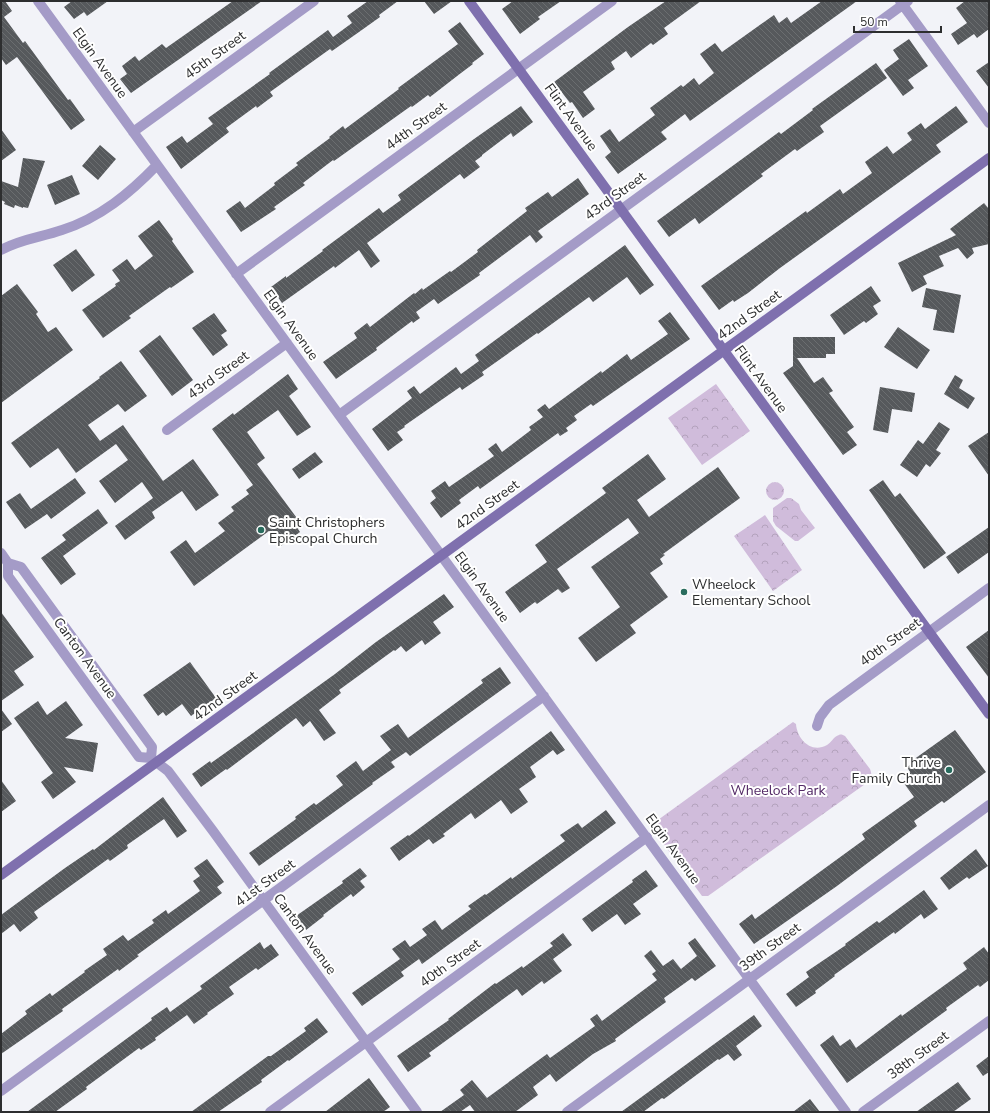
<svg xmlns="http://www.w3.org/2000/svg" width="990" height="1113" viewBox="0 0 990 1113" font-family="'Nunito Sans',sans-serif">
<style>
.park{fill:url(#park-crowns)}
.building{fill:url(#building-back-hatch)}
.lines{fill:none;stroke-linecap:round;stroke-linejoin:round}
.street{stroke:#a49bc7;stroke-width:10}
.secondary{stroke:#7f70ae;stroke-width:10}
.poi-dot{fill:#296c5e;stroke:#fff;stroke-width:1.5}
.labels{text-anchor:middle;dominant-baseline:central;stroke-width:4;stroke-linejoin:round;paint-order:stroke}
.street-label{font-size:14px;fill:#2d2e2f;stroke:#fff}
.poi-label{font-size:14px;fill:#2d2e2f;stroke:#fff;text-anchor:start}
.park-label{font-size:14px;fill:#532966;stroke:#fff}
</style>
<defs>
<pattern id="park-crowns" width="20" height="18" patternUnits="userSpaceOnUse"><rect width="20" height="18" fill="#d0bcdb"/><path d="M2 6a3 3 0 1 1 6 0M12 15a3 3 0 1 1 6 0" fill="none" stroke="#b3a2bc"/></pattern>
<pattern id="building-back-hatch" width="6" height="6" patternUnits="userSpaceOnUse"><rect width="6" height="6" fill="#56595c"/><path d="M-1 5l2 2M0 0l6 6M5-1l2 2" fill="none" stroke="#6b6e70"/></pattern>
</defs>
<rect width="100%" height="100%" fill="#f2f3f8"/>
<!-- park -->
<path class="park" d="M 716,384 L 750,431 L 702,465 L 668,418 Z
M766 491a9 9 0 1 1 18 0a9 9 0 1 1-18 0Z
M 787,498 L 791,498 L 799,504 L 801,510 L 815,528 L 798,541 L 795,541 L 776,526 L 773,521 L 773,508 Z
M 765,515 L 802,570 L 773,591 L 734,536 Z
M 793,722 L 796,724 C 797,739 811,754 827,745 C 831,743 834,736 839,735 C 841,734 843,735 845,736 L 870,769 C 872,774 872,778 868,782 L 708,896 L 702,896 L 652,828 L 651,825 Z"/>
<!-- building -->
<path class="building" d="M 1,1 L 5,1 L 12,11 L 4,17 L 23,43 L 25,41 L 68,100 L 70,99 L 85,120 L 71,130 L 17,57 L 6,65 L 1,58 Z
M 72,1 L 108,1 L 87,16 L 84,12 L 74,19 L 64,7 Z
M 233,1 L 262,1 L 131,93 L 120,79 L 127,74 L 122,66 L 135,56 L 139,61 L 162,44 L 166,48 Z
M 368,1 L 398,1 L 379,15 L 380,17 L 359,32 L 332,51 L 330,49 L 270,92 L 273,96 L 257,108 L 256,106 L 226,128 L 229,132 L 181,169 L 166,147 L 182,136 L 187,143 L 213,124 L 208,118 L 270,74 L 269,73 L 328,30 L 333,37 L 352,23 L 347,16 Z
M 424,1 L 452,1 L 434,14 Z
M 513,1 L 561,1 L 538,17 L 540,19 L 520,34 L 502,9 Z
M 666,1 L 701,1 L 664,28 L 668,34 L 653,45 L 651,43 L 631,58 L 626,51 L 611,62 L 615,69 L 583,92 L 595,109 L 583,118 L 572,102 L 570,103 L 554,82 L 628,27 Z
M 822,1 L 857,1 L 690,121 L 685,114 L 661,132 L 667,139 L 618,174 L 605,157 L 611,152 L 600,136 L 610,129 L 619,142 L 655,115 L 650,108 L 681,85 L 683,87 L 694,78 L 699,85 L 714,73 L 700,54 L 715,43 L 722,52 L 774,15 L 779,23 L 787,17 L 791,23 Z
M 965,1 L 989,1 L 989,29 L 977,38 L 974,34 L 958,45 L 951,34 L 967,23 L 956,8 Z
M 460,22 L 484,54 L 472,63 L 473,64 L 461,73 L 430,97 L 428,95 L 412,107 L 411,106 L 334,161 L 333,160 L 303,183 L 305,185 L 274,207 L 276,209 L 241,232 L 226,211 L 240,201 L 245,208 L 275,185 L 274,183 L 298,165 L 296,163 L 330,138 L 329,137 L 343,126 L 345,129 L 399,89 L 398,88 L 458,44 L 448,31 Z
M 909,39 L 928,66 L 908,80 L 914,88 L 903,96 L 884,70 L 899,59 L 893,50 Z
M 989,62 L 989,88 L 976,71 Z
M 876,63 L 887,78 L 820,126 L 824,132 L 797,151 L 795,149 L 761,174 L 763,176 L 699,224 L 695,218 L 669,237 L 657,221 L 779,132 L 781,134 L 813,110 L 812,109 Z
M 521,106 L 533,122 L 513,137 L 511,133 L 482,155 L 482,156 L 475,161 L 480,167 L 464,179 L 460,174 L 367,243 L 380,261 L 371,268 L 359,250 L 335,268 L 334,266 L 282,303 L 271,287 L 286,276 L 286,278 L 323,251 L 322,250 L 379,208 L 383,213 L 401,200 L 398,195 L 474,139 Z
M 956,106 L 968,122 L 936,145 L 941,152 L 780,268 L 748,293 L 734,302 L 733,300 L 719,310 L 701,286 L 806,211 L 807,213 L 840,189 L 843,194 L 872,173 L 865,162 L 887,146 L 893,154 L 912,140 L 907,133 L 921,123 L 925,129 Z
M 1,129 L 16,150 L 1,161 Z
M 100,145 L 116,159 L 98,180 L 82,166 Z
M 23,158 L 45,161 L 28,208 L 23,207 L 23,208 L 15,205 L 14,208 L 4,204 L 5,202 L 1,200 L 1,181 L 18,187 Z
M 72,175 L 80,194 L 55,205 L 47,185 Z
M 578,178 L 589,194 L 538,231 L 543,237 L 536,243 L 530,235 L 479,273 L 480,275 L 438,304 L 434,299 L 416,312 L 420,318 L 413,323 L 412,321 L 376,348 L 377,350 L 336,379 L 323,362 L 357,338 L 354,333 L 367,323 L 370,327 L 414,293 L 415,294 L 422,288 L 423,290 L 450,271 L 451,272 L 478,252 L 477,250 L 527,211 L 525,208 L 548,192 L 552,197 Z
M 984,203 L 989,209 L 989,244 L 972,248 L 974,253 L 967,259 L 958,248 L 939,256 L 944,266 L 923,276 L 927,284 L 912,292 L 898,263 L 956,235 L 950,229 Z
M 159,220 L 173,239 L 172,241 L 194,272 L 171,288 L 170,287 L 129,316 L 131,318 L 103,338 L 82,310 L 116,286 L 115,284 L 120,281 L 112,270 L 127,259 L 135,270 L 153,256 L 138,236 Z
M 625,245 L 654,285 L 640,295 L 627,277 L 593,302 L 589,297 L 538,334 L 537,333 L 482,372 L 484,375 L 462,390 L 460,387 L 404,426 L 405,427 L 397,432 L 403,440 L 388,451 L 372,429 L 412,398 L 407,391 L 414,386 L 420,394 L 456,367 L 461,374 L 479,361 L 475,355 Z
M 76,249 L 95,275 L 72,292 L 53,265 Z
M 17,284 L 38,312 L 36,314 L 48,332 L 56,327 L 73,350 L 1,403 L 1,296 Z
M 871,286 L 881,301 L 873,306 L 878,314 L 866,323 L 864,321 L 844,335 L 830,315 Z
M 926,288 L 961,295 L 954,333 L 933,330 L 937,310 L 922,307 Z
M 670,312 L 690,339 L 593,406 L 591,404 L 574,416 L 577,420 L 566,428 L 568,431 L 560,436 L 558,433 L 480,489 L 478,486 L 459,500 L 461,503 L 441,518 L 430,503 L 436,498 L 431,491 L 445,481 L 449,487 L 494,456 L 488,449 L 496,443 L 502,452 L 531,430 L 529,427 L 543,417 L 537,410 L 545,404 L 549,409 L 601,371 L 602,373 L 627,354 L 631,360 L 668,334 L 658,321 Z
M 214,313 L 227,331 L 221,335 L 228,345 L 213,356 L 192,328 Z
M 898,327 L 930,350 L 917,369 L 884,347 Z
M 160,335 L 193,380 L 172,396 L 139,351 Z
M 793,337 L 835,337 L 835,354 L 826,354 L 826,358 L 797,358 L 814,383 L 823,377 L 833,391 L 829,393 L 854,427 L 847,432 L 857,445 L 843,455 L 783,373 L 793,366 Z
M 121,361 L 147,396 L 125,412 L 118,404 L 88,425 L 100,441 L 123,425 L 163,481 L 193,459 L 219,495 L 196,511 L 182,491 L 152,512 L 155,518 L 125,540 L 115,526 L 153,498 L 142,482 L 115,503 L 99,481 L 128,460 L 116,444 L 76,473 L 58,448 L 30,468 L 11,443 L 100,378 L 99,377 Z
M 288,374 L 298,389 L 289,396 L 311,427 L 297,436 L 278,410 L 247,432 L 265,458 L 257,464 L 302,525 L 298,529 L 300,532 L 281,546 L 269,531 L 194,586 L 170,552 L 186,540 L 195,553 L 225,531 L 218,523 L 234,511 L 231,507 L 249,494 L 246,490 L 253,485 L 212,429 L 233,413 L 234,415 Z
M 955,375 L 963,380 L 959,388 L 975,398 L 968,409 L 944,394 Z
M 880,387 L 915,393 L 912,412 L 892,409 L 888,433 L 873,430 Z
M 939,422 L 950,429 L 936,450 L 941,453 L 930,467 L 926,464 L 917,477 L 900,465 L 918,440 L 923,444 Z
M 989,432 L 989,476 L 968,446 Z
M 315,452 L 323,462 L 299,479 L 292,469 Z
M 648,454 L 666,479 L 637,500 L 649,517 L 718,467 L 740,498 L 663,554 L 665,555 L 660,559 L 663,564 L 650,573 L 668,597 L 630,625 L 636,633 L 596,662 L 578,638 L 620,607 L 591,567 L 639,533 L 628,518 L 557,569 L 570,588 L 562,593 L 558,589 L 537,604 L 535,602 L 520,613 L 505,592 L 547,562 L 535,545 L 606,493 L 602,488 Z
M 75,478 L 86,493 L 51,519 L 47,514 L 25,529 L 6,502 L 20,493 L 31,509 Z
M 883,480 L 895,497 L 900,493 L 946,553 L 924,569 L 869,490 Z
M 98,509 L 108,523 L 63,556 L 76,574 L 61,585 L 41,558 L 66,540 L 62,535 Z
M 989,527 L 989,552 L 958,574 L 946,557 Z
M 444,594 L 454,607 L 433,622 L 441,633 L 425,645 L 422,640 L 406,652 L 401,646 L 395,651 L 394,650 L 339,690 L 341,693 L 319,710 L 336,733 L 324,741 L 310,721 L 303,727 L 296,718 L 227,770 L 226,769 L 201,787 L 192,774 L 210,761 L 211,763 L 235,746 L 335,674 L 376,642 Z
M 1,612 L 34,657 L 14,671 L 24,685 L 1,701 Z
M 989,630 L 989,678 L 966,647 Z
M 190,662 L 216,698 L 191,716 L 182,704 L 166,716 L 163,712 L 158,716 L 143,695 Z
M 500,667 L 511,683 L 410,756 L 406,752 L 391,762 L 395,767 L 372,783 L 373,784 L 259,866 L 249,853 L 296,819 L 295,817 L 314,803 L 316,805 L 343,785 L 336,776 L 356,761 L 363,771 L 391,750 L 380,736 L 398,724 L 408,738 L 483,683 L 481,680 Z
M 38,701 L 47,715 L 66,701 L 83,725 L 65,738 L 98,743 L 93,772 L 64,767 L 76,782 L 53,799 L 41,782 L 53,773 L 14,718 Z
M 1,709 L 12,724 L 1,732 Z
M 955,730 L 986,772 L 944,803 L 942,801 L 914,821 L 917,826 L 837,886 L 754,944 L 739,924 L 752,914 L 755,919 L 865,839 L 862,834 L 914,797 L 903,782 L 908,779 L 905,776 L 910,772 L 907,767 L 914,762 L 913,760 Z
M 551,731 L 565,750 L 557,755 L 553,750 L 530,767 L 536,777 L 519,789 L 528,802 L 511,814 L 501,800 L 475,819 L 471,813 L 443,834 L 445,836 L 433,844 L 429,839 L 399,861 L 390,848 L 408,835 L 409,836 Z
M 1,780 L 16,801 L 1,812 Z
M 163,797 L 187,831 L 177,838 L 164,819 L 127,845 L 128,848 L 110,861 L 108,859 L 34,912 L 38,918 L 20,932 L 14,924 L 1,934 L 1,915 L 65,868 L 93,849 L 94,850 Z
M 606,810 L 616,823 L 422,964 L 419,959 L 401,972 L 404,976 L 362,1006 L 352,993 L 400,959 L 392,949 L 405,940 L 410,947 L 427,935 L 422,929 L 435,920 L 442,930 L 471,909 L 468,906 L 485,894 L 486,895 L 511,877 L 512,879 L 565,841 L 560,835 L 578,823 L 582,828 Z
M 976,849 L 988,866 L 969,879 L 967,877 L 949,890 L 940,878 Z
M 207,859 L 224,882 L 217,887 L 222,893 L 137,955 L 139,956 L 119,971 L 118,969 L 62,1009 L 63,1011 L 1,1054 L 1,1034 L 27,1014 L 25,1011 L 50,993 L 52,996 L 85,972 L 84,971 L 107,955 L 103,949 L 123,935 L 128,941 L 154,923 L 152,920 L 166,910 L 168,914 L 200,891 L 193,881 L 200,876 L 194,868 Z
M 360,868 L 367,876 L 360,881 L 365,887 L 353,897 L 351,894 L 323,915 L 324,916 L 306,930 L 296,916 L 343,883 L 342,881 Z
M 646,870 L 658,886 L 633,904 L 641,914 L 625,925 L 617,914 L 592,932 L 582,919 L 633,882 L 632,880 Z
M 924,890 L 938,909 L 924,919 L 921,914 L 895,934 L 894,932 L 834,975 L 835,976 L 815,991 L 816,993 L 796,1007 L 786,994 L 809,977 L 806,972 L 846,945 L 845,944 L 877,921 L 879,923 Z
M 563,933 L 572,945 L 553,959 L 562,971 L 544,984 L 542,981 L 522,996 L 517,989 L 429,1053 L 431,1056 L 408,1072 L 397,1056 L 449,1020 L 448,1019 L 495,983 L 496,984 L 522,966 L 523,968 L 553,946 L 550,943 Z
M 695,938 L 716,966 L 695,981 L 692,978 L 664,998 L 666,1002 L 615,1039 L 616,1041 L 593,1054 L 556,1082 L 550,1074 L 533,1087 L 538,1095 L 515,1112 L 475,1112 L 470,1105 L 460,1112 L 440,1112 L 464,1095 L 460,1090 L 472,1080 L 487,1098 L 547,1054 L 550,1058 L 595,1026 L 590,1019 L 597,1014 L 602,1021 L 657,980 L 652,974 L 656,971 L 644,956 L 651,950 L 663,966 L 673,959 L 681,969 L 697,956 L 688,943 Z
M 260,942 L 264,949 L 271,944 L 279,955 L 258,970 L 256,968 L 229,987 L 234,994 L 207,1013 L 208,1014 L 194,1024 L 187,1015 L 155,1038 L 156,1040 L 141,1050 L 139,1048 L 86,1087 L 87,1089 L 55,1112 L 27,1112 L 152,1020 L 151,1018 L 167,1007 L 170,1012 L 202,989 L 200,986 Z
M 984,947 L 989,954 L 989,980 L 980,987 L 978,985 L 946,1008 L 947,1010 L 847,1083 L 820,1045 L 833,1035 L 840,1046 L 850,1039 L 856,1048 L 901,1014 L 902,1016 L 967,969 L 963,963 Z
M 754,1015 L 762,1026 L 736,1046 L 742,1055 L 734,1061 L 728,1054 L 719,1060 L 718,1059 L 664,1099 L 662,1098 L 643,1112 L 621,1112 Z
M 317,1018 L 328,1032 L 289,1061 L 288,1060 L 261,1080 L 262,1082 L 218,1112 L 191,1112 L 268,1056 L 271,1056 L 306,1031 L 304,1028 Z
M 989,1056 L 989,1072 L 983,1076 L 976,1066 Z
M 369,1078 L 390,1107 L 383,1112 L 325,1112 Z
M 958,1082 L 971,1099 L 953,1112 L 916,1112 Z
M 810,1099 L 820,1112 L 793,1112 Z"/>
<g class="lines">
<!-- street -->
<path class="street" d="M 38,1 L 846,1112
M 900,1 L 989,123
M 133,132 L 314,1
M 1,250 C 20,239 42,237 62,230 C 100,218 130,193 157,165
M 236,274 L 612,1
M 339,415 L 908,1
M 167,430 L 287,343
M 1,553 L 8,563 L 8,576 L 139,757 L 151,758 L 168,771 L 213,831 L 417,1112
M 8,563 L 21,567 L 152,747 L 151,758
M 817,726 L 820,717 L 829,705 L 989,588
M 1,1091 L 544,696
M 270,1112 L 647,837
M 567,1112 L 989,805
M 863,1112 L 989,1021"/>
<!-- secondary -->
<path class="secondary" d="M 469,1 L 989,714
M 1,875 L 989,158"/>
</g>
<!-- markers -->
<g class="poi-dot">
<circle cx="261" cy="530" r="4"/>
<circle cx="684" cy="592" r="4"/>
<circle cx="949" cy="770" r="4"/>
</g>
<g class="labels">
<!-- street labels -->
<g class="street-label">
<text transform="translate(215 55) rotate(-36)">45th Street</text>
<text transform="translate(100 63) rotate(54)">Elgin Avenue</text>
<text transform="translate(571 117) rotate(54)">Flint Avenue</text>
<text transform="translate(416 126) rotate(-36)">44th Street</text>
<text transform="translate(615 196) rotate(-36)">43rd Street</text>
<text transform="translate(749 315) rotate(-36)">42nd Street</text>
<text transform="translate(291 325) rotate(54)">Elgin Avenue</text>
<text transform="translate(218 375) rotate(-36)">43rd Street</text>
<text transform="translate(761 379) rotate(54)">Flint Avenue</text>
<text transform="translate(487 505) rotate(-36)">42nd Street</text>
<text transform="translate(482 587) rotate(54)">Elgin Avenue</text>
<text transform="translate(890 642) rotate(-36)">40th Street</text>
<text transform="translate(85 658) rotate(54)">Canton Avenue</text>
<text transform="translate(225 696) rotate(-36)">42nd Street</text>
<text transform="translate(673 849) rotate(54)">Elgin Avenue</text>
<text transform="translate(265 883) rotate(-36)">41st Street</text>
<text transform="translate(305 934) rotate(54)">Canton Avenue</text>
<text transform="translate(770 947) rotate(-36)">39th Street</text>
<text transform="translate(450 963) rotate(-36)">40th Street</text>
<text transform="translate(918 1055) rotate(-36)">38th Street</text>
</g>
<!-- poi labels -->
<g class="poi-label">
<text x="269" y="522">Saint Christophers<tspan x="269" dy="16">Episcopal Church</tspan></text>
<text x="692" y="584">Wheelock<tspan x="692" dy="16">Elementary School</tspan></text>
<text x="941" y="762" text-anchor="end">Thrive<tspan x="941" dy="16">Family Church</tspan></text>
</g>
<!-- park labels -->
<g class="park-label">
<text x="778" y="790">Wheelock Park</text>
</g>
</g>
<!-- border -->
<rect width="990" height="1113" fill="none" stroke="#2d2e2f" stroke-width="4"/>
<!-- scale -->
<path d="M854 26v6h87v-6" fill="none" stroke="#2d2e2f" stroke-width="2"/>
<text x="860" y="26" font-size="12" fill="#2d2e2f" stroke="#ffffff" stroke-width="3" paint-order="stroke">50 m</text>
</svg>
